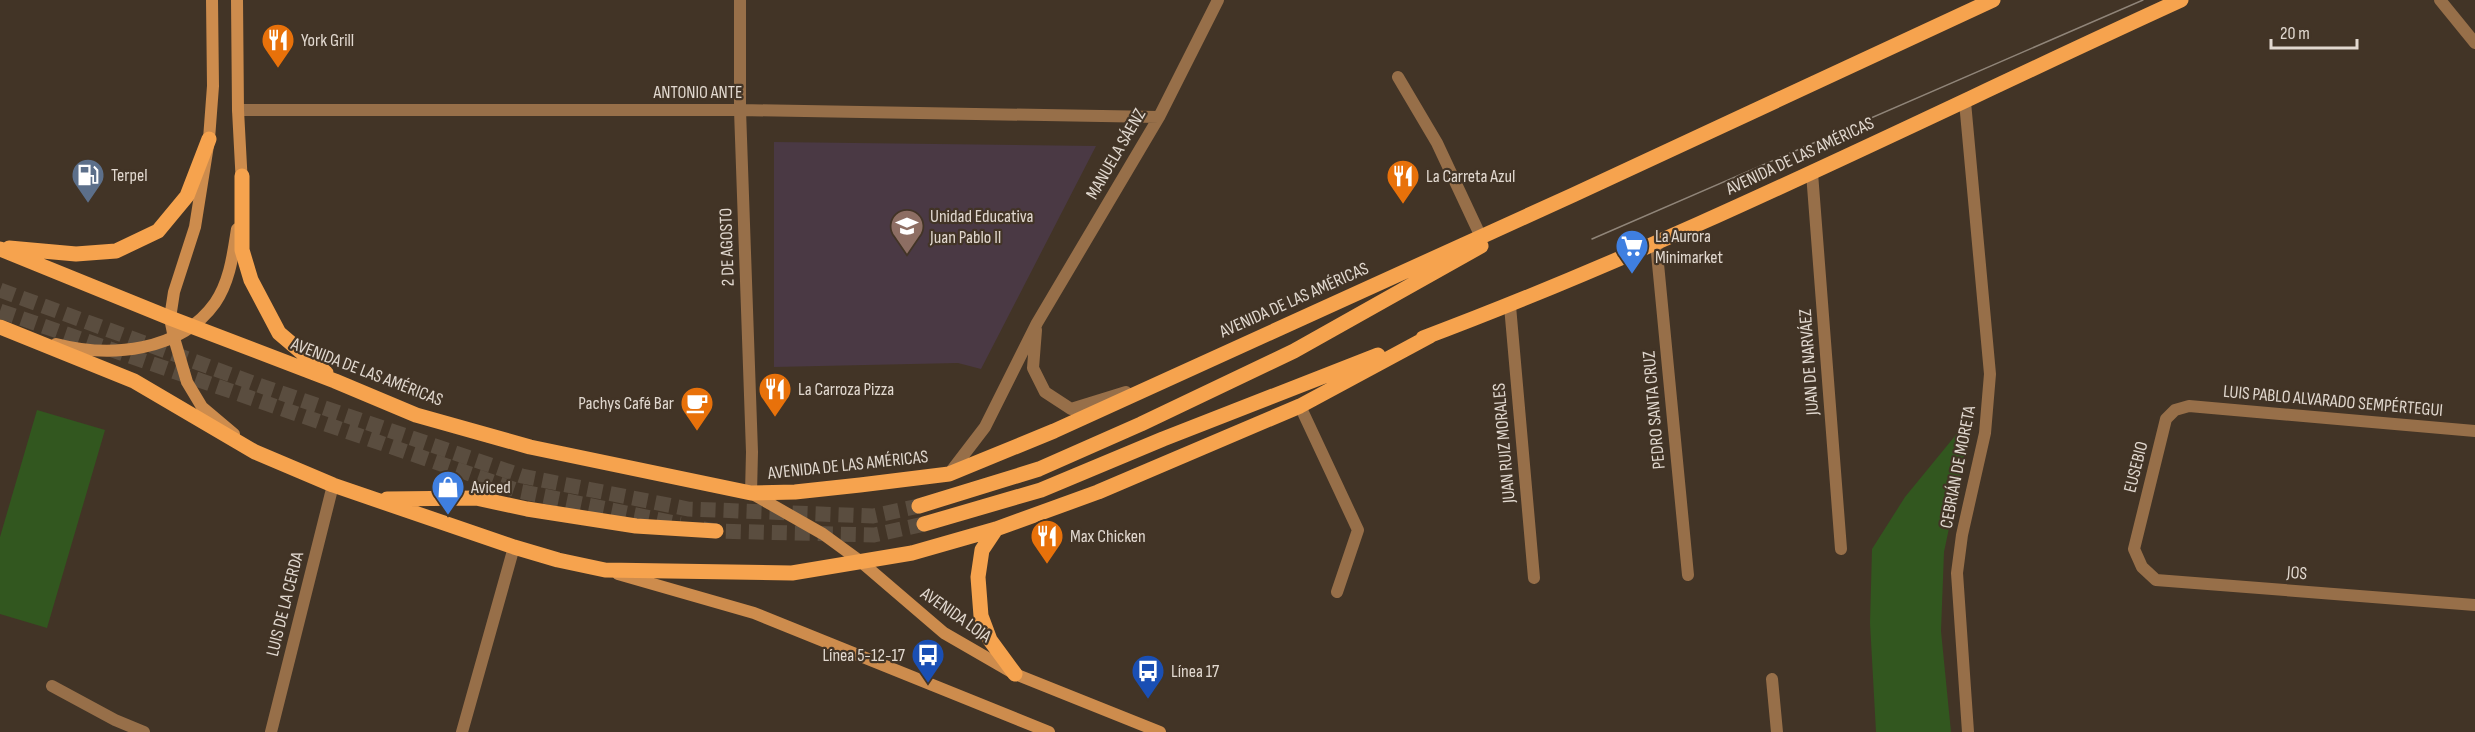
<svg xmlns="http://www.w3.org/2000/svg" width="2475" height="732" viewBox="0 0 2475 732" font-family="'Sofia Sans Condensed',sans-serif">
<style>
.education{fill:#4a3944}
.green{fill:#32571f}
.lines{fill:none;stroke-linecap:round;stroke-linejoin:round}
.primary-tunnel{stroke:#5a4d3f;stroke-width:15;stroke-dasharray:15 8;stroke-linecap:butt}
.street{stroke:#976f49;stroke-width:12}
.secondary{stroke:#cd8c4d;stroke-width:12}
.primary{stroke:#f6a34e;stroke-width:15}
.tram{stroke:#908579;stroke-width:1.5}
.labels{text-anchor:middle;dominant-baseline:central;stroke-width:4.5;stroke-linejoin:round;paint-order:stroke}
.poi-label{font-size:18px;fill:#e1d8cf;stroke:#423426;text-anchor:start}
.street-label{font-size:18px;fill:#e1d8cf;stroke:#423426}
</style>
<rect width="100%" height="100%" fill="#423426"/>
<!-- education -->
<path class="education" d="M 774,142 L 1096,146 L 981,369 L 958,363 L 774,367 Z"/>
<!-- green -->
<path class="green" d="M 37,410 L 105,430 L 47,628 L 0,614 L 0,537 Z
M 1973,414 L 1944,552 L 1941,631 L 1951,732 L 1876,732 L 1870,623 L 1872,549 L 1905,497 Z"/>
<g class="lines">
<!-- primary-tunnel -->
<path class="primary-tunnel" d="M 0,290 L 264,387 L 522,476 L 688,509 L 873,516 L 919,506
M 0,311 L 519,491 L 680,524
M 703,529 L 716,531 L 874,535 L 924,524"/>
<!-- street -->
<path class="street" d="M 740,0 L 740,110 L 752,452 L 751,493
M 2440,0 L 2475,43
M 1398,77 L 1437,143 L 1481,237
M 1965,102 L 1990,374 L 1985,433 L 1962,535 L 1957,573 L 1968,732
M 238,110 L 740,110 L 1159,117
M 1812,173 L 1841,549
M 1656,243 L 1688,575
M 1510,306 L 1534,578
M 1036,330 L 1033,368 L 1045,392 L 1071,409 L 1126,392
M 1300,406 L 1358,530 L 1337,592
M 2475,431 L 2189,406 L 2175,410 L 2166,419 L 2134,549 L 2142,567 L 2156,580 L 2475,605
M 949,474 L 985,427 L 1037,323 L 1159,117 L 1218,0
M 1772,679 L 1777,732
M 52,686 L 115,720 L 144,732
M 271,732 L 333,485
M 462,732 L 514,547"/>
<!-- secondary -->
<path class="secondary" d="M 212,0 L 213,86 L 209,139 L 195,227 L 174,292 L 170,318 L 174,338 L 187,382 L 202,407 L 234,434
M 237,0 L 238,110 L 242,185
M 56,344 C 110,358 180,352 215,303 C 230,281 233,254 237,229
M 751,493 L 823,534 L 860,561 L 944,633 L 1015,674 L 1160,732
M 618,574 L 754,613 L 1049,732"/>
<!-- primary -->
<path class="primary" d="M 242,176 L 242,250 L 251,280 L 279,333 L 326,373
M 9,248 L 76,254 L 116,251 L 158,231 L 187,196 L 209,139
M 0,249 L 170,318 L 335,381 L 416,415 L 530,447 L 751,493 L 795,492 L 860,485 L 949,474 L 1054,431 L 1573,195 L 1993,0
M 0,327 L 134,381 L 255,452 L 333,485 L 514,547 L 558,560 L 605,570 L 792,573 L 912,553 L 996,529 L 1098,492 L 1300,406 L 1430,336
M 1423,338 C 1682,241 1929,115 2181,0
M 387,499 L 476,498 L 527,509 L 636,526 L 716,531
M 919,506 L 1039,469 L 1141,424 L 1294,351 L 1481,246
M 924,524 L 1041,490 L 1163,439 L 1378,355
M 996,529 L 982,550 L 978,577 L 981,616 L 990,640 L 1015,674"/>
<!-- tram -->
<path class="tram" d="M 1592,239 L 2143,0"/>
</g>
<!-- icons -->
<defs>
<g id="restaurant-pin" transform="scale(1.725)"><path d="M0 17L-7.5 6A9.5 9.5 0 1 1 7.5 6Z" fill="#e8710a" stroke="#423426"/><path d="M-5-6h1v4h1v-4h1v4h1v-4h1v5L-1.5 .5V6h-2V.5L-5-1ZM5-6V6H3V1.5H1.5Q1.5-4 5-6Z" fill="#fff"/></g>
<g id="fuel-pin" transform="scale(1.725)"><path d="M0 17L-7.5 6A9.5 9.5 0 1 1 7.5 6Z" fill="#5c6f8a" stroke="#423426"/><path d="M-5.5-6h7V0h2V4h1.3V-2.5L3-4.5l.8-.8L6-3V5H2.5V1h-1V6h-7ZM-4.2-4.7v3.2H.2V-4.7Z" fill="#fff"/></g>
<g id="school-pin" transform="scale(1.725)"><path d="M0 17L-7.5 6A9.5 9.5 0 1 1 7.5 6Z" fill="#8d6e63" stroke="#423426"/><path d="M0-5L7-2L0 1L-7-2ZM-4 1L0 2.5L4 1V4Q0 6-4 4Z" fill="#fff"/></g>
<g id="supermarket-pin" transform="scale(1.725)"><path d="M0 17L-7.5 6A9.5 9.5 0 1 1 7.5 6Z" fill="#3f7fe0" stroke="#423426"/><path d="M-6-5.5h2.5l.6 2H6L4.5 2H-2.5L-4.4-4H-6ZM-1.5 3.2a1.3 1.3 0 1 0 .1 0ZM3 3.2a1.3 1.3 0 1 0 .1 0Z" fill="#fff"/></g>
<g id="cafe-pin" transform="scale(1.725)"><path d="M0 17L-7.5 6A9.5 9.5 0 1 1 7.5 6Z" fill="#e8710a" stroke="#423426"/><path d="M-5.5-4.5H6V0H3Q3 3.5 0 3.5H-2.5Q-5.5 3.5-5.5 0ZM3-3.2v2h1.7v-2ZM-6 4.5H4V6H-6Z" fill="#fff"/></g>
<g id="shop-pin" transform="scale(1.725)"><path d="M0 17L-7.5 6A9.5 9.5 0 1 1 7.5 6Z" fill="#3f7fe0" stroke="#423426"/><path d="M-5-2.5h2.3a2.7 3.5 0 0 1 5.4 0H5L5.5 6h-11ZM-1.5-2.5h3a1.5 2.3 0 0 0-3 0Z" fill="#fff"/></g>
<g id="bus-pin" transform="scale(1.725)"><path d="M0 17L-7.5 6A9.5 9.5 0 1 1 7.5 6Z" fill="#1a4fb4" stroke="#423426"/><path d="M-5-6H5V4H4V6H2V4H-2V6H-4V4H-5ZM-3.5-4V0h7V-4ZM-3.5 1.2v1.5H-2V1.2ZM2 1.2v1.5H3.5V1.2Z" fill="#fff"/></g>
</defs>
<g fill-rule="evenodd">
<use href="#restaurant-pin" x="278" y="40"/>
<use href="#fuel-pin" x="88" y="175"/>
<use href="#restaurant-pin" x="1403" y="176"/>
<use href="#school-pin" x="907" y="226"/>
<use href="#supermarket-pin" x="1632" y="246"/>
<use href="#restaurant-pin" x="775" y="389"/>
<use href="#cafe-pin" x="697" y="403"/>
<use href="#shop-pin" x="448" y="487"/>
<use href="#restaurant-pin" x="1047" y="536"/>
<use href="#bus-pin" x="928" y="655"/>
<use href="#bus-pin" x="1148" y="671"/>
</g>
<g class="labels">
<!-- poi labels -->
<g class="poi-label">
<text x="301" y="40">York Grill</text>
<text x="111" y="175">Terpel</text>
<text x="1426" y="176">La Carreta Azul</text>
<text x="930" y="216">Unidad Educativa<tspan x="930" dy="21">Juan Pablo II</tspan></text>
<text x="1655" y="236">La Aurora<tspan x="1655" dy="21">Minimarket</tspan></text>
<text x="798" y="389">La Carroza Pizza</text>
<text x="674" y="403" text-anchor="end">Pachys Café Bar</text>
<text x="471" y="487">Aviced</text>
<text x="1070" y="536">Max Chicken</text>
<text x="905" y="655" text-anchor="end">Línea 5-12-17</text>
<text x="1171" y="671">Línea 17</text>
</g>
<!-- street labels -->
<g class="street-label">
<text x="698" y="92">ANTONIO ANTE</text>
<text transform="translate(1116 154) rotate(-60)">MANUELA SÁENZ</text>
<text transform="translate(1800 156) rotate(-25)">AVENIDA DE LAS AMÉRICAS</text>
<text transform="translate(727 247) rotate(-92)">2 DE AGOSTO</text>
<text transform="translate(1294 300) rotate(-24)">AVENIDA DE LAS AMÉRICAS</text>
<text transform="translate(1809 362) rotate(-94)">JUAN DE NARVÁEZ</text>
<text transform="translate(367 372) rotate(21)">AVENIDA DE LAS AMÉRICAS</text>
<text transform="translate(2333 401) rotate(5)">LUIS PABLO ALVARADO SEMPÉRTEGUI</text>
<text transform="translate(1654 410) rotate(-95)">PEDRO SANTA CRUZ</text>
<text transform="translate(1504 443) rotate(-95)">JUAN RUIZ MORALES</text>
<text transform="translate(848 465) rotate(-6)">AVENIDA DE LAS AMÉRICAS</text>
<text transform="translate(1958 467) rotate(-79)">CEBRIÁN DE MORETA</text>
<text transform="translate(2136 467) rotate(-76)">EUSEBIO</text>
<text transform="translate(2297 573) rotate(4)">JOS</text>
<text transform="translate(285 604) rotate(-76)">LUIS DE LA CERDA</text>
<text transform="translate(956 615) rotate(35)">AVENIDA LOJA</text>
</g>
</g>
<!-- scale -->
<path d="M2271 39v9h86v-9" fill="none" stroke="#e1d8cf" stroke-width="3"/>
<text x="2280" y="39" font-size="18" fill="#e1d8cf" stroke="#423426" stroke-width="4.5" paint-order="stroke">20 m</text>
</svg>
